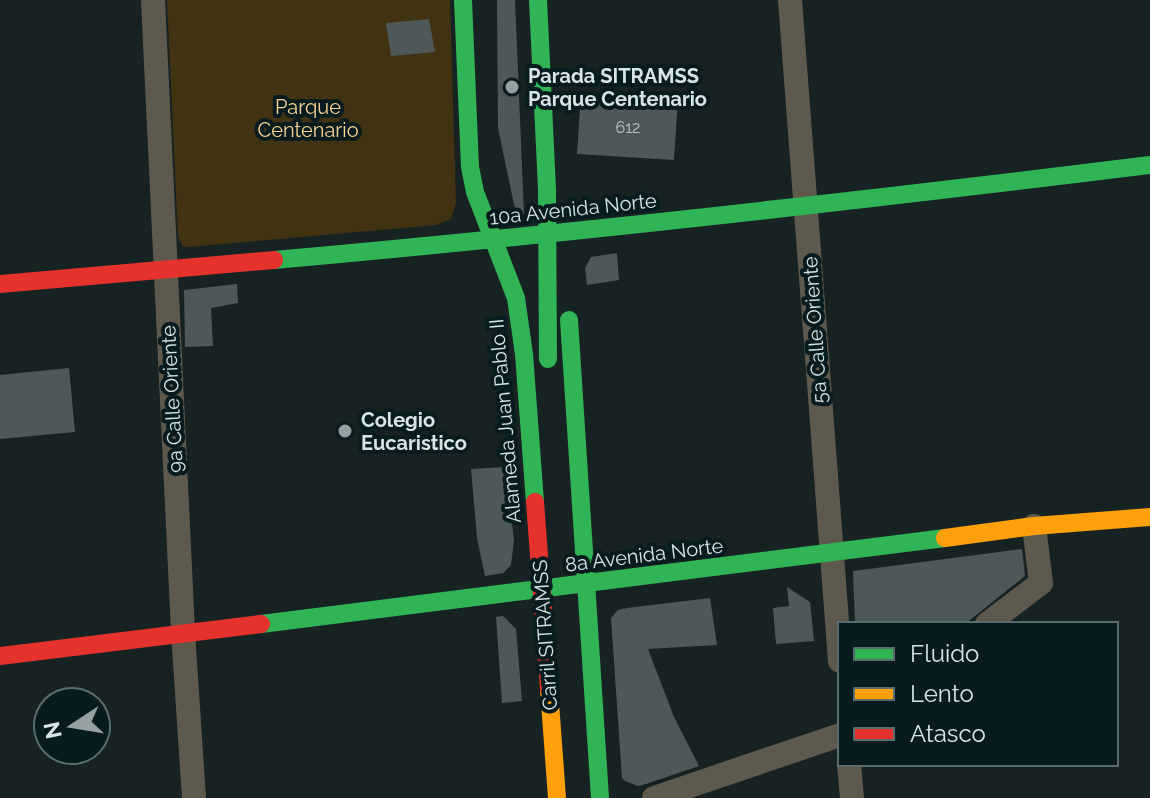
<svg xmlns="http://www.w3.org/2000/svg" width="1150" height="798" viewBox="0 0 1150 798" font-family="Raleway,sans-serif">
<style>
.green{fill:#413212}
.building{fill:#4f5859}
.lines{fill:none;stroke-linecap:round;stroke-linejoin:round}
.street{stroke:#5e594d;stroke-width:24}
.fast{stroke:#30b455;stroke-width:18}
.slow{stroke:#ff9f0a;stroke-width:18}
.jam{stroke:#e5322d;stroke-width:18}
.poi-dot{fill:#94a0a2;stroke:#081c1f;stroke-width:3}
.labels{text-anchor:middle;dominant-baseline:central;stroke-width:8;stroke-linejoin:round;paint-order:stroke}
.number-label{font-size:16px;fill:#b5c1c3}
.poi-label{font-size:20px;font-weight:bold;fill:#d7e4e6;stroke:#081c1f;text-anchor:start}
.park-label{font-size:20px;fill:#fad490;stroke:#081c1f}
.street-label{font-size:20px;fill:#d7e4e6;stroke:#081c1f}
</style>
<rect width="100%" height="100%" fill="#172223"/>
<!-- green -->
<path class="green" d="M 167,0 L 450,0 L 456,203 L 451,219 L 437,225 L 190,247 L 182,246 L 178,236 Z"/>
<!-- building -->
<path class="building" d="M 497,0 L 515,0 L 524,214 L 516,214 L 498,128 Z
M 429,19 L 435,52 L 391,56 L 386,23 Z
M 581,94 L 678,99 L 674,160 L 577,154 Z
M 617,253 L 619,280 L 587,285 L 585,268 L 591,257 Z
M 237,284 L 238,303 L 211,308 L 213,346 L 185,347 L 184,290 Z
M 69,368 L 75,432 L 0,439 L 0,375 Z
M 505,467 L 514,540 L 511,565 L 503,573 L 485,576 L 477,538 L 471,469 Z
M 1022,549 L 1025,576 L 965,624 L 855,624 L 853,571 Z
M 787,587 L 810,602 L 814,641 L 776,644 L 773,608 L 789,606 Z
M 710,598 L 717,645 L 648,649 L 674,717 L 699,766 L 646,784 L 638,786 L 625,781 L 622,778 L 611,618 L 618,610 L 627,608 Z
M 503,616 L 516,629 L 522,701 L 502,703 L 496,617 Z"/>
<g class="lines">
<!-- street -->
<path class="street" d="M 153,0 L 183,632 L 194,798
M 790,0 L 840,661
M 987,624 L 1041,583 L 1034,526
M 849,764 L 852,798
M 654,798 L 840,735"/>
<!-- fast -->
<path class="fast" d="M 463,0 L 470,167 L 475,192 L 516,298 L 524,354 L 535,502
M 538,0 L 547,189 L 548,359
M 274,260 C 567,234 858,201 1150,165
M 569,320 L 600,798
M 261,624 L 945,538"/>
<!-- slow -->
<path class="slow" d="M 945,538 L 1034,526 L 1150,517
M 549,689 L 557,798"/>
<!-- jam -->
<path class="jam" d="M 0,284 L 274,260
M 535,502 L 549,689
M 0,656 L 261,624"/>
</g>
<!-- markers -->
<g class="poi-dot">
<circle cx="512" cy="87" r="8"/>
<circle cx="345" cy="431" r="8"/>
</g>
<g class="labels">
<!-- number labels -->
<g class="number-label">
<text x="628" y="127">612</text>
</g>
<!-- poi labels -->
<g class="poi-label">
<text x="528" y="76">Parada SITRAMSS<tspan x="528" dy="23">Parque Centenario</tspan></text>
<text x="361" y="420">Colegio<tspan x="361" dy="23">Eucaristico</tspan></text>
</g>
<!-- park labels -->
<g class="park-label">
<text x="308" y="107">Parque<tspan x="308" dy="23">Centenario</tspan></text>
</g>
<!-- street labels -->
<g class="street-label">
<text transform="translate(573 209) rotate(-6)">10a Avenida Norte</text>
<text transform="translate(815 330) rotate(-94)">5a Calle Oriente</text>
<text transform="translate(172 399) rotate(-93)">9a Calle Oriente</text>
<text transform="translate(505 421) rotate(-95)">Alameda Juan Pablo II</text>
<text transform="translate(644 555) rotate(-7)">8a Avenida Norte</text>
<text transform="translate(545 635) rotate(-94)">Carril SITRAMSS</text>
</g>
</g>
<!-- legend -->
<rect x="838" y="622" width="280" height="144" fill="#081c1f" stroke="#5b6c6f" stroke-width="2"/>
<rect x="854" y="648" width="40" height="12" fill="#30b455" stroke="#5b6c6f" stroke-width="2"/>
<text x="910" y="662" font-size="24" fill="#d7e4e6">Fluido</text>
<rect x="854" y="688" width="40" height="12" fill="#ff9f0a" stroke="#5b6c6f" stroke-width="2"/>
<text x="910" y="702" font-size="24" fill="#d7e4e6">Lento</text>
<rect x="854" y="728" width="40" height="12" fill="#e5322d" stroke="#5b6c6f" stroke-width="2"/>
<text x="910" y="742" font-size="24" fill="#d7e4e6">Atasco</text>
<!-- north arrow -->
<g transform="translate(72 726) rotate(258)"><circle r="38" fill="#081c1f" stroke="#5b6c6f" stroke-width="2"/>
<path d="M0-6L14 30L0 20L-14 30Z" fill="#94a0a2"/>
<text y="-12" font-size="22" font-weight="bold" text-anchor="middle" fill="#d7e4e6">N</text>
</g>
</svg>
